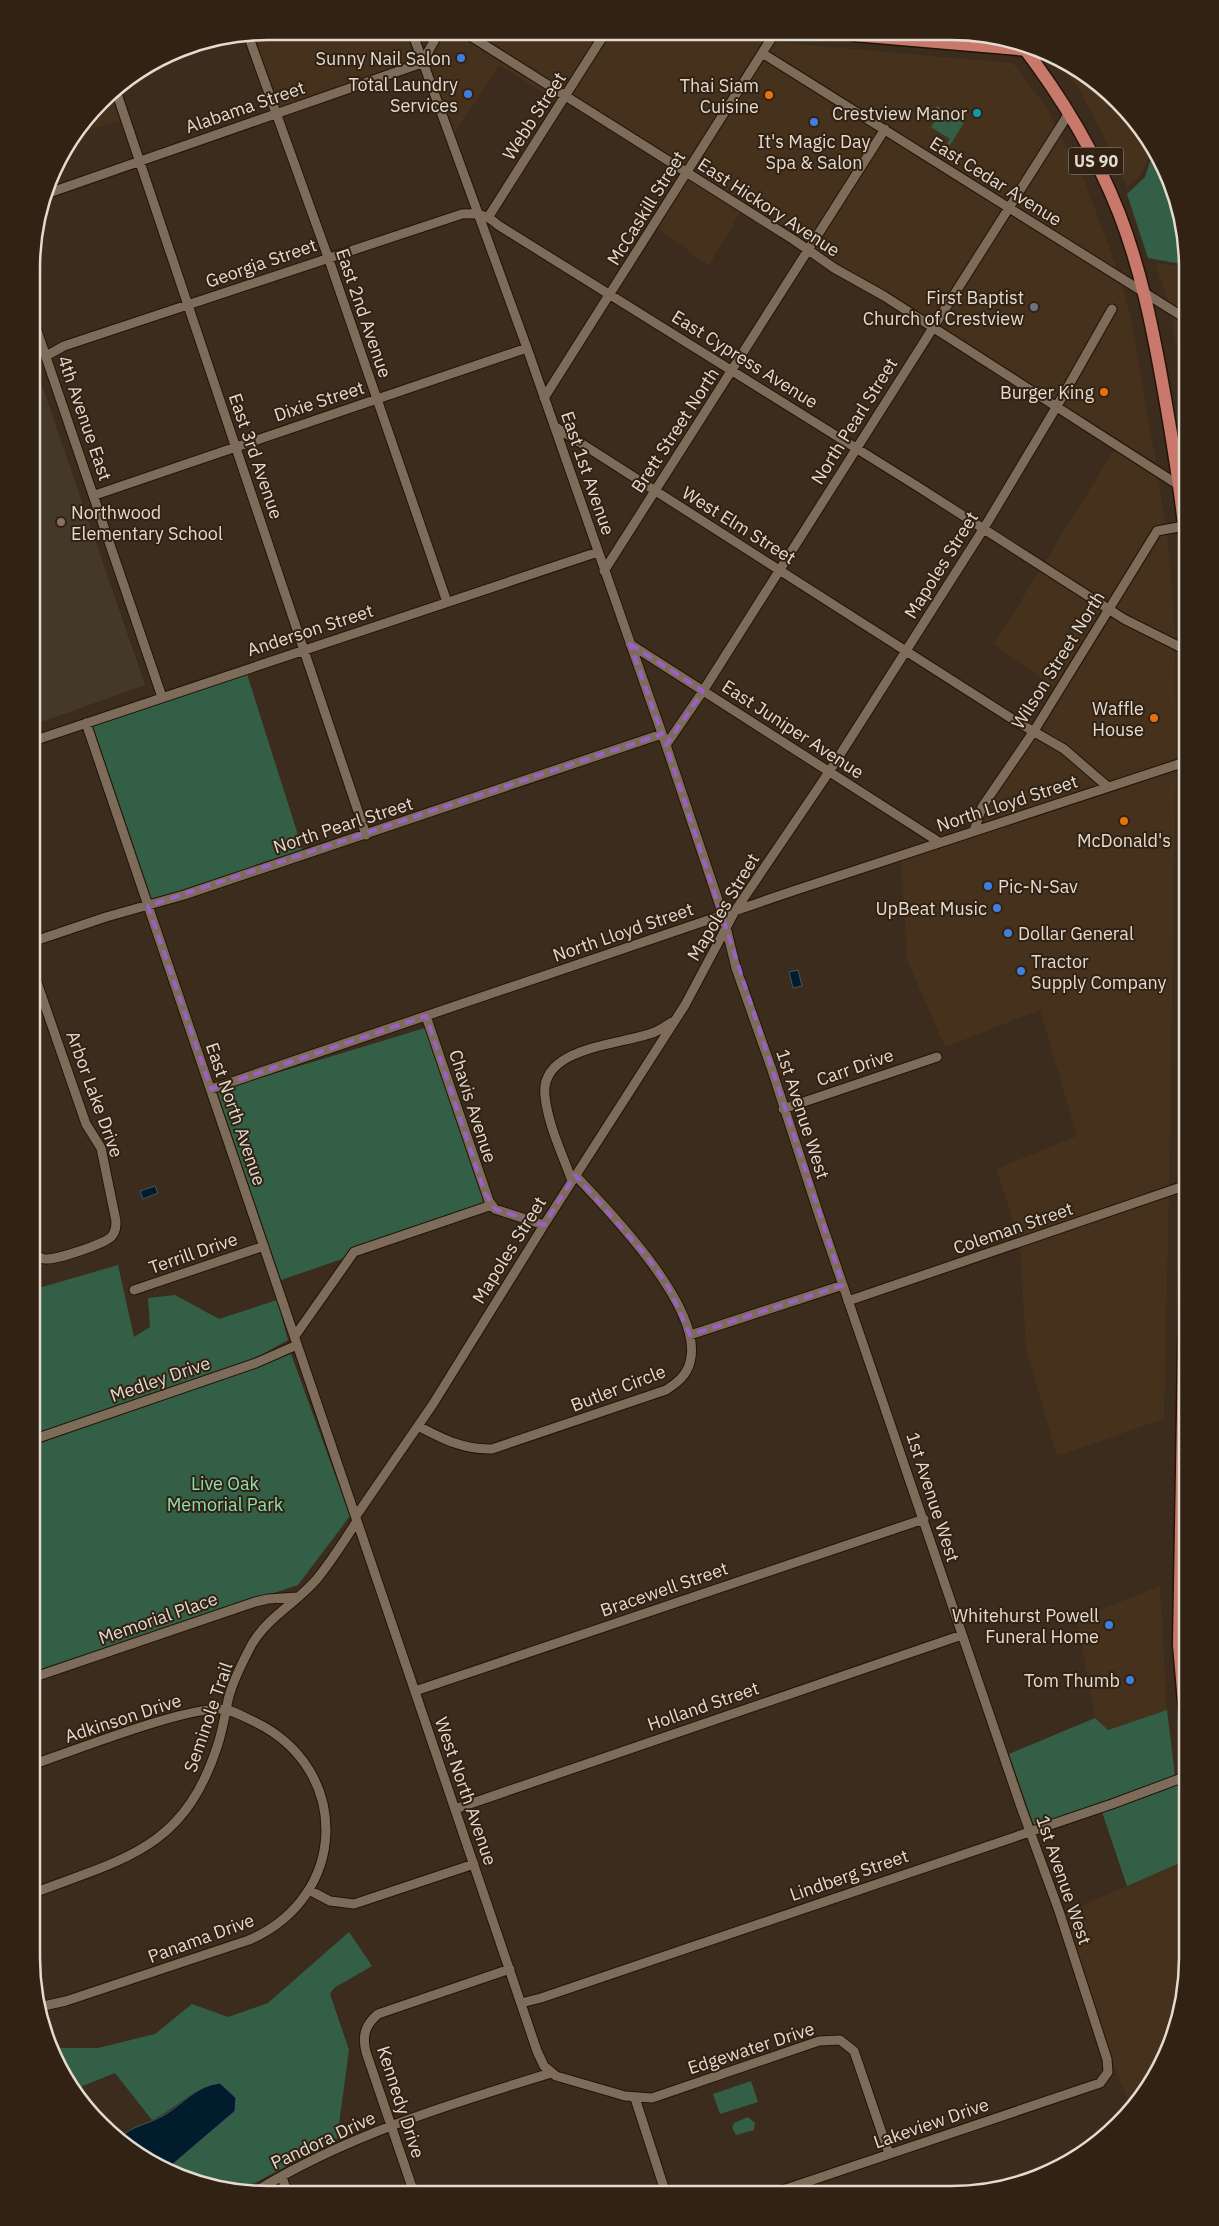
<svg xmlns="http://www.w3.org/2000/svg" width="1219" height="2226" viewBox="0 0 1219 2226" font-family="'IBM Plex Sans',sans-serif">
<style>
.built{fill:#45311c}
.education{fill:#443829}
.green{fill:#345f47}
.water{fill:#011d2d;stroke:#45565e}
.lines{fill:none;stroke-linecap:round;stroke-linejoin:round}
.minor-casing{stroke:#221406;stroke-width:11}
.tertiary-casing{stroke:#221406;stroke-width:14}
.primary-casing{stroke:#221406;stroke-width:15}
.minor{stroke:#7e6c5b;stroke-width:9}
.tertiary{stroke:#7e6c5b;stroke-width:11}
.primary{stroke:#c8796b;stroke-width:12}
.marked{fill:none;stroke:#9a60c4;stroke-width:4;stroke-dasharray:10 6;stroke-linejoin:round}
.shop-dot{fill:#3f7fe0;stroke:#312213;stroke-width:2}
.food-dot{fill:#e8710a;stroke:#312213;stroke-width:2}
.culture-dot{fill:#0f9aa8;stroke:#312213;stroke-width:2}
.worship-dot{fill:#6b7280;stroke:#312213;stroke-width:2}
.education-dot{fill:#8d6e63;stroke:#312213;stroke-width:2}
.labels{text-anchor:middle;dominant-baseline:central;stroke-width:4;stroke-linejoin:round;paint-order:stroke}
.shield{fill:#312213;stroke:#aea397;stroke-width:1}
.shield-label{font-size:16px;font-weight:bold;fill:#e4dad0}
.poi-label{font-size:18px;fill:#e4dad0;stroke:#312213;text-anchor:end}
.street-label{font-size:18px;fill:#e4dad0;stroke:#312213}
.park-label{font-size:18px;fill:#8ce0b0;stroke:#312213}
.rim{fill:none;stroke:#e4dad0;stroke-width:2.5}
</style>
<rect width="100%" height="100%" fill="#3c2c1d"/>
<!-- built -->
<path class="built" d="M 268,31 L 406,32 L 415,60 L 278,108 L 253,34 Z
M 444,32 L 456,32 L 559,98 L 557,101 L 499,65 L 454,135 L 427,63 Z
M 473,33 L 600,33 L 564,90 Z
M 611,33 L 680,34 L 764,41 L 686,166 L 572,95 Z
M 774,42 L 1013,63 L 1048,109 L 1055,125 L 1008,202 L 769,51 Z
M 764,59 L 878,131 L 807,244 L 694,171 Z
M 1070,65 L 1107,90 L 1148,136 L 1155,151 L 1147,160 L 1141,175 L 1127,188 L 1114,156 L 1081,93 L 1065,71 Z
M 110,92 L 120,121 L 78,133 Z
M 1060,134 L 1084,180 L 1118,271 L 1016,207 Z
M 886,136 L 1003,210 L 931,320 L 814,249 Z
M 688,179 L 792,245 L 740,213 L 709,266 L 658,228 Z
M 1011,215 L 1122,285 L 1130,314 L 1156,463 L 1064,405 L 1119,307 L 1110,304 L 1056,400 L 939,325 Z
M 1155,263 L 1188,268 L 1188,315 L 1168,302 Z
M 1171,315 L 1188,326 L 1188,416 Z
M 1115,448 L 1158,476 L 1165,524 L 1152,529 L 1107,603 L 1045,562 Z
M 1167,532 L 1175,627 L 1175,640 L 1115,608 L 1160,535 Z
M 1040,570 L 1102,611 L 1054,688 L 994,644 Z
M 1110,616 L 1175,650 L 1176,726 L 1176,759 L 1110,782 L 1068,746 L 1041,729 Z
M 1035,737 L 1061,752 L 1099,785 L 981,823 L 1000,788 Z
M 1176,769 L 1169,1186 L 1019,1238 L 996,1169 L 1077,1136 L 1040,1010 L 945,1047 L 907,960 L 901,860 L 1108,793 Z
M 1169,1195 L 1164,1419 L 1057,1456 L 1026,1349 L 1020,1247 Z
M 1160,1586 L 1167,1710 L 1107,1730 L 1095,1718 L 1077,1619 Z
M 1182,1862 L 1187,1863 L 1187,1974 L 1170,2048 L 1139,2102 L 1132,2109 L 1113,2065 L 1065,1915 L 1096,1899 Z"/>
<!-- education -->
<path class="education" d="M 33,359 L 145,685 L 33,725 Z"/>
<!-- green -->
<path class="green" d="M 937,106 L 964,123 L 950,145 L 947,144 L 950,139 L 931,127 L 940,113 L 935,109 Z
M 1157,155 L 1175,191 L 1187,265 L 1148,258 L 1127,194 L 1145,177 L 1150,162 Z
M 247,674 L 303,851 L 152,900 L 93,726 Z
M 425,1028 L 484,1203 L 358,1245 L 342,1259 L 281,1280 L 217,1091 Z
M 118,1265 L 134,1337 L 150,1327 L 148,1298 L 175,1295 L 219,1319 L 277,1300 L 288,1340 L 254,1359 L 32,1436 L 32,1290 Z
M 291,1354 L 350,1516 L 298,1585 L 32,1672 L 32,1446 Z
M 1167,1710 L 1175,1776 L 1034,1826 L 1009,1754 L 1095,1718 L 1108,1730 Z
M 1177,1785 L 1184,1820 L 1187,1863 L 1182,1862 L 1127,1886 L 1102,1812 Z
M 349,1932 L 372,1966 L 334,1988 L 330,1994 L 349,2050 L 337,2139 L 236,2193 L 177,2177 L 166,2170 L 235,2111 L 220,2083 C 192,2087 177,2109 152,2120 L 115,2073 L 80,2087 L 86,2107 L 71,2090 L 50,2048 L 98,2048 L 155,2034 L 192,2004 L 228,2017 L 268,2003 Z
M 751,2081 L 758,2102 L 720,2114 L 713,2094 Z
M 748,2117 L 755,2123 L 754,2130 L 736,2135 L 732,2128 L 734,2123 Z"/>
<!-- water -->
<path class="water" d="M 798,970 L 802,986 L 793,988 L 789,972 Z
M 155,1186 L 158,1193 L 143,1199 L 140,1191 Z
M 220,2083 L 236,2098 L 235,2111 L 166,2170 L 118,2140 C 132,2124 149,2125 166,2114 C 185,2102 196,2086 220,2083 Z"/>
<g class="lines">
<!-- minor casing -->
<g class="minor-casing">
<path id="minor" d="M 412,32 L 527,348 L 666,745 L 723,915 L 736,968 L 772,1070 L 820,1218 L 1020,1804 L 1059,1911 L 1107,2059 L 1108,2072 L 1100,2083 L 771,2194
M 464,32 L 794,240 L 834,268 L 884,296 L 1180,486 L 1181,484
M 248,35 L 328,257 L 447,602
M 762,53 L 1188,320
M 115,88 L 366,835
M 46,194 L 422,63 L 439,32
M 489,216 L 605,33
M 33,319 L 162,697
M 46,356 L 64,346 L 462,214 C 477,213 486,214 498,225 L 920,488 L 1124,619 L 1188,651
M 544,398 L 774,34
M 554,426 L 1017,722 L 1064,749 L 1108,787
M 95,495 L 527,348
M 604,571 L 885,129
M 630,644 L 939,842
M 86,723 L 537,2051 L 544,2066 L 556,2076 L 625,2096 L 652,2098 L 819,2041 L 840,2040 L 854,2051 L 889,2154
M 33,741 L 598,552
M 666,745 L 703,691 L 1069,113
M 974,831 L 982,807 L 1034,731 L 1157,531 L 1184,526
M 32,942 L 106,917 L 184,895 L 662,734
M 426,1016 L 489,1201 L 495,1209 L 544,1225
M 211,1089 L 796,890 L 1188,761
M 783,1109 L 937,1057
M 572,1181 C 562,1153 548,1125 545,1096 C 539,1046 623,1045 655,1032 C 661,1029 666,1026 672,1022
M 32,1251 C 36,1255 40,1259 45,1259 C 56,1260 105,1244 112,1236 C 116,1231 116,1226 116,1221 L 101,1148 L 86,1124 L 32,968
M 134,1290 L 264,1246
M 848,1301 L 1187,1185
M 690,1335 L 843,1285
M 295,1336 L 354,1252 L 492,1205
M 418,1426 C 443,1439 464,1450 492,1449 L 666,1390 C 677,1383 687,1375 690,1362 C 705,1309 609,1211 575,1175
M 32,1440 L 256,1363 L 297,1345
M 356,1516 L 433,1404 L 544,1225 L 685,1005 L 735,911 L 829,772 L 984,528 L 1057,406 L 1112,309
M 32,1678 L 255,1602 L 268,1599 L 297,1597
M 415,1691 L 924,1519
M 31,1765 C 69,1753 195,1702 227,1710 C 236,1712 246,1718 255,1722 C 352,1769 349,1897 249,1940 L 66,2001 L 39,2007
M 455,1809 L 962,1635
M 309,1890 L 330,1901 L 354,1904 L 474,1864
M 31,1894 C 122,1859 183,1851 217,1747 C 223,1730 225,1713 229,1696 C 234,1679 244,1659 252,1644 C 268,1617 296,1603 316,1580 C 331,1562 344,1541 357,1521
M 521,2003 L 541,1998 L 1112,1804 L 1187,1776
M 635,2098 L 666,2194
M 282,2176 L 287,2193
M 253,2193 C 344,2136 450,2104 551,2073
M 414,2193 L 366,2052 C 362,2036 365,2025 378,2014 L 510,1969"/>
</g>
<!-- tertiary casing -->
<g class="tertiary-casing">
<path id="tertiary" d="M 1180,486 L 1188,464"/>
</g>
<!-- primary casing -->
<g class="primary-casing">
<path id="primary" d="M 854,35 L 1041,51
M 1021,44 C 1061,96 1095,152 1119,213 C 1140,267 1152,325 1162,381 C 1173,442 1183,503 1188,565
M 1187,1737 L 1179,1645 L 1187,1178"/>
</g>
<!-- minor -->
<use href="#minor" class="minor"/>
<!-- tertiary -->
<use href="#tertiary" class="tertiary"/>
<!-- primary -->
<use href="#primary" class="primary"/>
</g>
<!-- marked area -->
<path class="marked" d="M 630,644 L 703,691 L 666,745 L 843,1285 L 690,1335 L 669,1288 L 649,1259 L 575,1175 L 544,1225 L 495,1209 L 485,1193 L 426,1016 L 211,1089 L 148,906 L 662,734 Z"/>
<!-- markers -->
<g class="shop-dot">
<circle cx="461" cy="58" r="5"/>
<circle cx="468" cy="94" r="5"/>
<circle cx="814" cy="122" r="5"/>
<circle cx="988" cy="886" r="5"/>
<circle cx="997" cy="908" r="5"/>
<circle cx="1008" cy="933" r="5"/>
<circle cx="1021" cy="971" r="5"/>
<circle cx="1109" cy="1625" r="5"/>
<circle cx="1130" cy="1680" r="5"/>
</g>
<g class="food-dot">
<circle cx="769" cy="95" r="5"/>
<circle cx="1104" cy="392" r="5"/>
<circle cx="1154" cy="718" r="5"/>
<circle cx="1124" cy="821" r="5"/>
</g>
<circle class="culture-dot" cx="977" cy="113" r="5"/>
<circle class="worship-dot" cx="1034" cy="307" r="5"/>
<circle class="education-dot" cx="61" cy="522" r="5"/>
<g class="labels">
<!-- shield labels -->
<rect class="shield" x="1068.5" y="147.5" width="55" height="27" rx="4"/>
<g class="shield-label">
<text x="1096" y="161">US 90</text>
</g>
<!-- poi labels -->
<g class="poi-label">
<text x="451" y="58">Sunny Nail Salon</text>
<text x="458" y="84">Total Laundry<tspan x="458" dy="21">Services</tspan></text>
<text x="759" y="85">Thai Siam<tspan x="759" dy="21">Cuisine</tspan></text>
<text x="967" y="113">Crestview Manor</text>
<text x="814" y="141" text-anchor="middle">It's Magic Day<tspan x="814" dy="21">Spa &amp; Salon</tspan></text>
<text x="1024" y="297">First Baptist<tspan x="1024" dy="21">Church of Crestview</tspan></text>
<text x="1094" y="392">Burger King</text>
<text x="71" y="512" text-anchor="start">Northwood<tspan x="71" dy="21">Elementary School</tspan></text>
<text x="1144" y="708">Waffle<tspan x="1144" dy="21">House</tspan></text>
<text x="1124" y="840" text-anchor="middle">McDonald's</text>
<text x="998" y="886" text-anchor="start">Pic-N-Sav</text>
<text x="987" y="908">UpBeat Music</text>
<text x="1018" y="933" text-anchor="start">Dollar General</text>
<text x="1031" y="961" text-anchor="start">Tractor<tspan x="1031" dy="21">Supply Company</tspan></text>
<text x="1099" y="1615">Whitehurst Powell<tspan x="1099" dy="21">Funeral Home</tspan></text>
<text x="1120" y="1680">Tom Thumb</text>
</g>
<!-- street labels -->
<g class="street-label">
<text transform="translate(245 107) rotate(-19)">Alabama Street</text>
<text transform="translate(534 116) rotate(-57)">Webb Street</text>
<text transform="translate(996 181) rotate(32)">East Cedar Avenue</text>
<text transform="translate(769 207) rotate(33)">East Hickory Avenue</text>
<text transform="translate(646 208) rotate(-58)">McCaskill Street</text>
<text transform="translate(261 263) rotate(-19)">Georgia Street</text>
<text transform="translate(364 313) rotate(71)">East 2nd Avenue</text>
<text transform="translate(745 359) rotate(32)">East Cypress Avenue</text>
<text transform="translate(319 401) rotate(-18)">Dixie Street</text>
<text transform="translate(85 418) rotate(71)">4th Avenue East</text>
<text transform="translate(854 421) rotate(-58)">North Pearl Street</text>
<text transform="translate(675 430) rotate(-57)">Brett Street North</text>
<text transform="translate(256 456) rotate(71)">East 3rd Avenue</text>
<text transform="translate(588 473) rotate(71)">East 1st Avenue</text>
<text transform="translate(739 525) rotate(32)">West Elm Street</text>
<text transform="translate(941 565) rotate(-58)">Mapoles Street</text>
<text transform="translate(310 630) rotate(-18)">Anderson Street</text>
<text transform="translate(1058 660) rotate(-58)">Wilson Street North</text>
<text transform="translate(793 729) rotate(33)">East Juniper Avenue</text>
<text transform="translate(1007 803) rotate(-18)">North Lloyd Street</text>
<text transform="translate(343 825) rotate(-18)">North Pearl Street</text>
<text transform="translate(723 907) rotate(-59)">Mapoles Street</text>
<text transform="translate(623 932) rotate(-19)">North Lloyd Street</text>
<text transform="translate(855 1067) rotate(-19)">Carr Drive</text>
<text transform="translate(95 1094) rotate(70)">Arbor Lake Drive</text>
<text transform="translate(473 1106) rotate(72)">Chavis Avenue</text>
<text transform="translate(236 1114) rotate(71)">East North Avenue</text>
<text transform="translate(803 1114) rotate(72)">1st Avenue West</text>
<text transform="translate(1013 1228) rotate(-19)">Coleman Street</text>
<text transform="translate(509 1250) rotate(-58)">Mapoles Street</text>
<text transform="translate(193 1253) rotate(-19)">Terrill Drive</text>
<text transform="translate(160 1379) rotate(-19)">Medley Drive</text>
<text transform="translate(618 1388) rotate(-21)">Butler Circle</text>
<text transform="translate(933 1497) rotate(72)">1st Avenue West</text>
<text transform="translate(664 1589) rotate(-19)">Bracewell Street</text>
<text transform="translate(158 1618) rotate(-19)">Memorial Place</text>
<text transform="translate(703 1706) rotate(-19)">Holland Street</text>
<text transform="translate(208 1717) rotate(-71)">Seminole Trail</text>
<text transform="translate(123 1718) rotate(-18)">Adkinson Drive</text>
<text transform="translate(466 1791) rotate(71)">West North Avenue</text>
<text transform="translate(849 1875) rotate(-19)">Lindberg Street</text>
<text transform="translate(1064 1880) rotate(71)">1st Avenue West</text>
<text transform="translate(201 1938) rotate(-20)">Panama Drive</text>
<text transform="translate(751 2048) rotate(-18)">Edgewater Drive</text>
<text transform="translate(401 2102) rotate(72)">Kennedy Drive</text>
<text transform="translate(931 2123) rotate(-19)">Lakeview Drive</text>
<text transform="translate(323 2140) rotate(-25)">Pandora Drive</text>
</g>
<!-- park labels -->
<g class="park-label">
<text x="225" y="1483">Live Oak<tspan x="225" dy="21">Memorial Park</tspan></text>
</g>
</g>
<!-- crop -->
<path d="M0 0H1219V2226H0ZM268 40H951A228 228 0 0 1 1179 268V1958A228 228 0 0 1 951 2186H268A228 228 0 0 1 40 1958V268A228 228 0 0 1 268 40Z" fill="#312213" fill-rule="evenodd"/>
<path class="rim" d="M268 40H951A228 228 0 0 1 1179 268V1958A228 228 0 0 1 951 2186H268A228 228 0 0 1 40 1958V268A228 228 0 0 1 268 40Z"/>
</svg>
